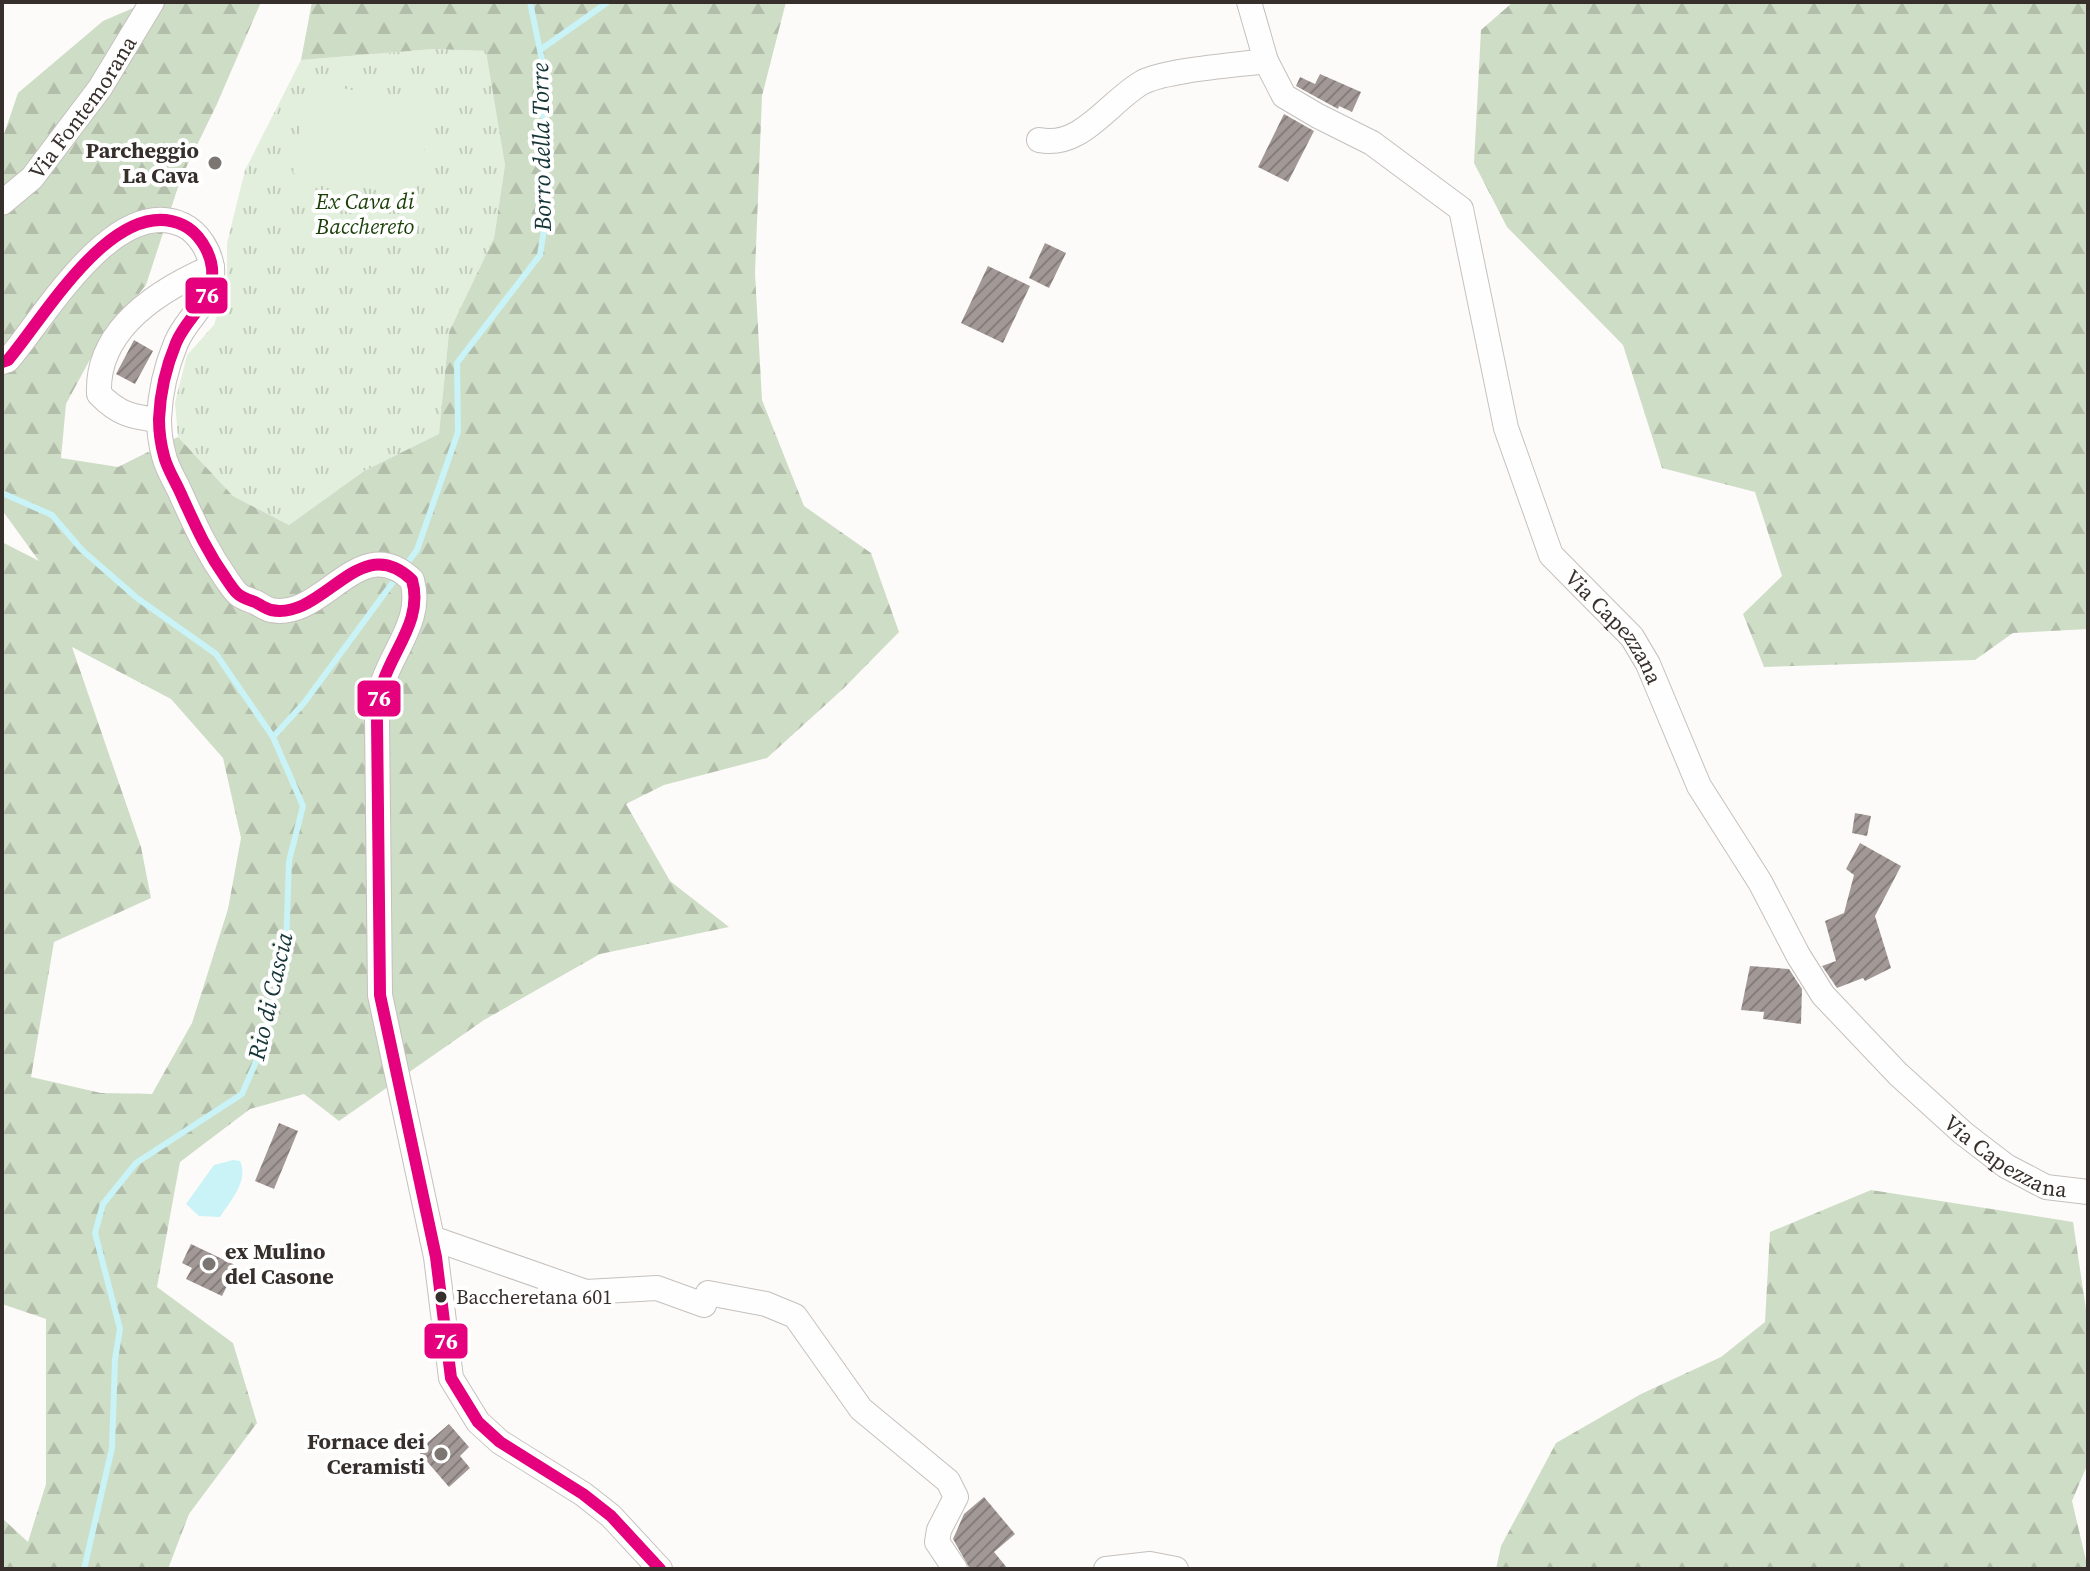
<svg xmlns="http://www.w3.org/2000/svg" width="2090" height="1571" viewBox="0 0 2090 1571" font-family="'Source Serif 4',serif">
<style>
.grass{fill:url(#grass-tufts)}
.forest{fill:url(#forest-firs);fill-rule:evenodd}
.pitch{fill:#e3efdd}
.water{fill:#c9f3f6}
.lines{fill:none;stroke-linecap:round;stroke-linejoin:round}
.stream{stroke:#c9f3f6;stroke-width:6}
.building{fill:url(#building-hatch)}
.minor-casing{stroke:#c4c0bd;stroke-width:26}
.minor{stroke:#fffefe;stroke-width:24}
.bus-1-casing{stroke:#fff;stroke-width:18}
.bus-1{stroke:#e5007d;stroke-width:12}
.poi-dot{fill:#7c7673;stroke:#fff;stroke-width:3}
.bus-dot{fill:#362f2b;stroke:#fff;stroke-width:3}
.labels{text-anchor:middle;dominant-baseline:central;stroke-width:8;stroke-linejoin:round;paint-order:stroke}
.bus-label{font-size:20px;fill:#362f2b;stroke:#fff;text-anchor:start}
.street-label{font-size:22px;fill:#362f2b;stroke:#fff}
.poi-label{font-size:22px;font-weight:bold;fill:#362f2b;stroke:#fff;text-anchor:end}
.park-label{font-size:22px;font-style:italic;fill:#193f07;stroke:#fff}
.water-label{font-size:24px;font-style:italic;fill:#163537;stroke:#fff}
.line-badge{stroke:#fff;stroke-width:3}
.badge-label{font-size:22px;text-anchor:middle;font-weight:bold;fill:#fff}
</style>
<defs>
<pattern id="grass-tufts" width="24" height="20" patternUnits="userSpaceOnUse" patternTransform="scale(2)"><rect width="24" height="20" fill="#e3efdd"/><path d="M3 7l-1-3M5 7V3M7 7l1-3M15 17l-1-3M17 17v-4M19 17l1-3" fill="none" stroke="#c3cdbe"/></pattern>
<pattern id="forest-firs" width="22" height="20" patternUnits="userSpaceOnUse" patternTransform="scale(2)"><rect width="22" height="20" fill="#ceddc6"/><path d="M5 1l3.5 6h-7zM16 11l3.5 6h-7z" fill="#b2beaa"/></pattern>
<pattern id="building-hatch" width="6" height="6" patternUnits="userSpaceOnUse" patternTransform="scale(2)"><rect width="6" height="6" fill="#a29996"/><path d="M-1 1l2-2M0 6l6-6M5 7l2-2" fill="none" stroke="#857d7b"/></pattern>
</defs>
<rect width="100%" height="100%" fill="#fdfbf9"/>
<!-- grass -->
<path class="grass" d="M 434,49 L 487,51 L 505,165 L 494,238 L 449,332 L 439,435 L 364,471 L 289,525 L 233,496 L 178,437 L 175,403 L 187,355 L 214,325 L 227,283 L 227,243 L 245,170 L 301,60 Z"/>
<!-- forest -->
<path class="forest" d="M 147,2 L 261,2 L 217,104 L 181,178 L 146,285 L 101,339 L 66,404 L 61,458 L 118,467 L 178,437 L 233,496 L 289,525 L 364,471 L 439,434 L 449,332 L 494,238 L 505,165 L 486,51 L 434,49 L 301,60 L 312,2 L 786,2 L 762,96 L 755,273 L 762,400 L 804,506 L 871,553 L 899,632 L 844,688 L 767,758 L 664,785 L 626,804 L 670,881 L 729,927 L 600,954 L 484,1020 L 339,1121 L 304,1094 L 250,1109 L 180,1162 L 157,1287 L 233,1343 L 257,1423 L 189,1514 L 168,1569 L 2,1569 L 2,1518 L 28,1542 L 46,1484 L 46,1319 L 2,1304 L 2,542 L 39,561 L 2,510 L 2,140 L 18,93 L 103,21 ZM 72,647 L 171,699 L 223,758 L 241,838 L 228,909 L 192,1023 L 152,1094 L 101,1093 L 31,1077 L 54,942 L 151,898 L 141,847 Z
M 1513,2 L 2088,2 L 2088,629 L 2013,633 L 1975,660 L 1764,667 L 1743,614 L 1782,576 L 1755,492 L 1662,468 L 1623,345 L 1507,227 L 1474,163 L 1481,30 Z
M 1871,1190 L 2073,1222 L 2088,1323 L 2088,1463 L 2072,1501 L 2088,1569 L 1496,1569 L 1501,1546 L 1556,1443 L 1641,1394 L 1721,1357 L 1765,1322 L 1770,1232 Z"/>
<!-- pitch -->
<path class="pitch" d="M 311,82 L 433,106 L 415,198 L 293,173 Z"/>
<!-- water -->
<path class="water" d="M 233,1160 L 240,1161 C 249,1181 231,1200 220,1217 L 199,1216 L 186,1204 L 214,1165 Z"/>
<g class="lines">
<!-- stream -->
<path class="stream" d="M 540,50 L 608,2
M 2,493 L 52,515 L 82,550 L 137,598 L 216,654 L 273,737 L 303,806 L 289,861 L 286,947 L 262,1048 L 242,1094 L 136,1163 L 103,1204 L 95,1233 L 120,1329 L 115,1359 L 112,1448 L 84,1569
M 403,569 L 417,550 L 458,432 L 457,363 L 540,255 L 545,223 L 543,65 L 530,2
M 273,737 L 304,703 L 396,578"/>
</g>
<!-- building -->
<path class="building" d="M 1320,74 L 1361,92 L 1352,112 L 1339,106 L 1338,109 L 1296,86 L 1300,77 L 1315,84 Z
M 1284,114 L 1314,131 L 1288,182 L 1258,167 Z
M 1045,243 L 1066,253 L 1049,288 L 1029,278 Z
M 988,266 L 1030,286 L 1003,343 L 961,323 Z
M 134,340 L 153,351 L 135,384 L 116,374 Z
M 1855,813 L 1871,816 L 1867,836 L 1852,833 Z
M 1860,843 L 1901,866 L 1875,916 L 1891,968 L 1865,981 L 1863,978 L 1837,988 L 1822,966 L 1836,961 L 1825,921 L 1844,913 L 1854,875 L 1846,869 Z
M 1750,966 L 1789,969 L 1802,989 L 1801,1024 L 1763,1019 L 1764,1012 L 1741,1010 Z
M 279,1123 L 298,1131 L 274,1189 L 255,1181 Z
M 191,1244 L 237,1266 L 222,1296 L 186,1279 L 192,1268 L 182,1263 Z
M 449,1424 L 469,1447 L 460,1456 L 470,1468 L 449,1487 L 418,1451 Z
M 984,1497 L 1015,1534 L 994,1552 L 1008,1569 L 970,1569 L 953,1539 L 964,1514 Z"/>
<g class="lines">
<!-- minor casing -->
<g class="minor-casing">
<g id="minor">
<path id="s1" d="M 1249,2 L 1266,61 L 1284,96 L 1318,116 L 1372,143 L 1461,209 L 1506,428 L 1551,555 L 1632,637 L 1648,664 L 1699,786 L 1760,882 L 1798,955 L 1823,995 L 1898,1074 L 1963,1133 L 2006,1166 L 2046,1187 L 2088,1192"/>
<path d="M 1039,140 C 1082,149 1109,101 1143,82 C 1167,70 1237,65 1266,61"/>
<path id="s2" d="M 2,203 L 32,178 L 100,88 L 152,2"/>
<path d="M 2,362 L 8,360 C 44,318 115,193 183,225 C 198,232 210,251 212,268 C 215,301 187,316 176,343 C 166,367 160,393 159,419 C 159,430 161,445 164,456 C 167,469 176,482 181,494 C 196,527 206,550 227,580 C 230,584 234,591 238,594 C 242,598 250,600 255,602 C 259,604 266,609 271,610 C 324,621 359,529 412,580 C 423,618 395,647 383,682 C 379,693 379,707 377,719 L 380,995 L 436,1257 L 451,1378 L 478,1422 L 500,1442 L 583,1494 L 611,1516 L 660,1569"/>
<path d="M 159,420 C 132,417 118,414 99,394 C 96,329 159,290 212,267"/>
<path d="M 432,1238 L 586,1292 L 657,1288 L 704,1305 L 708,1293 L 766,1304 L 795,1316 L 861,1409 L 948,1481 L 956,1497 L 939,1530 L 937,1542 L 955,1569"/>
<path d="M 1106,1569 L 1150,1564 L 1176,1569"/>
</g>
</g>
<!-- minor -->
<use href="#minor" class="minor"/>
<!-- bus-1 casing -->
<g class="bus-1-casing">
<path id="bus-1" d="M 2,362 L 8,360 C 44,318 115,193 183,225 C 198,232 210,251 212,268 C 215,301 187,316 176,343 C 166,367 160,393 159,419 C 159,430 161,445 164,456 C 167,469 176,482 181,494 C 196,527 206,550 227,580 C 230,584 234,591 238,594 C 242,598 250,600 255,602 C 259,604 266,609 271,610 C 324,621 359,529 412,580 C 423,618 395,647 383,682 C 379,693 379,707 377,719 L 380,995 L 436,1257 L 451,1378 L 478,1422 L 500,1442 L 583,1494 L 611,1516 L 660,1569"/>
</g>
<!-- bus-1 -->
<use href="#bus-1" class="bus-1"/>
</g>
<!-- markers -->
<g class="poi-dot">
<circle cx="215" cy="163" r="8"/>
<circle cx="209" cy="1264" r="8"/>
<circle cx="441" cy="1454" r="8"/>
</g>
<circle class="bus-dot" cx="441" cy="1297" r="7"/>
<g class="labels">
<!-- bus labels -->
<g class="bus-label">
<text x="456" y="1297">Baccheretana 601</text>
</g>
<!-- street labels -->
<g class="street-label">
<text stroke="none"><textPath href="#s2" startOffset="126">Via Fontemorana</textPath></text>
<text stroke="none"><textPath href="#s1" startOffset="766">Via Capezzana</textPath></text>
<text stroke="none"><textPath href="#s1" startOffset="1438">Via Capezzana</textPath></text>
</g>
<!-- poi labels -->
<g class="poi-label">
<text x="199" y="150">Parcheggio<tspan x="199" dy="25">La Cava</tspan></text>
<text x="225" y="1251" text-anchor="start">ex Mulino<tspan x="225" dy="25">del Casone</tspan></text>
<text x="425" y="1441">Fornace dei<tspan x="425" dy="25">Ceramisti</tspan></text>
</g>
<!-- park labels -->
<g class="park-label">
<text x="365" y="201">Ex Cava di<tspan x="365" dy="25">Bacchereto</tspan></text>
</g>
<!-- water labels -->
<g class="water-label">
<text transform="translate(541 147) rotate(-91)">Borro della Torre</text>
<text transform="translate(270 996) rotate(-77)">Rio di Cascia</text>
</g>
</g>
<g class="line-badge">
<rect x="184" y="276" width="45" height="39" rx="8" fill="#e5007d"/>
<rect x="356" y="679" width="46" height="39" rx="8" fill="#e5007d"/>
<rect x="423" y="1322" width="46" height="38" rx="8" fill="#e5007d"/>
</g>
<g class="badge-label">
<text x="207" y="303">76</text>
<text x="379" y="706">76</text>
<text x="446" y="1349">76</text>
</g>
<!-- border -->
<rect width="2090" height="1571" fill="none" stroke="#362f2b" stroke-width="8"/>
</svg>
